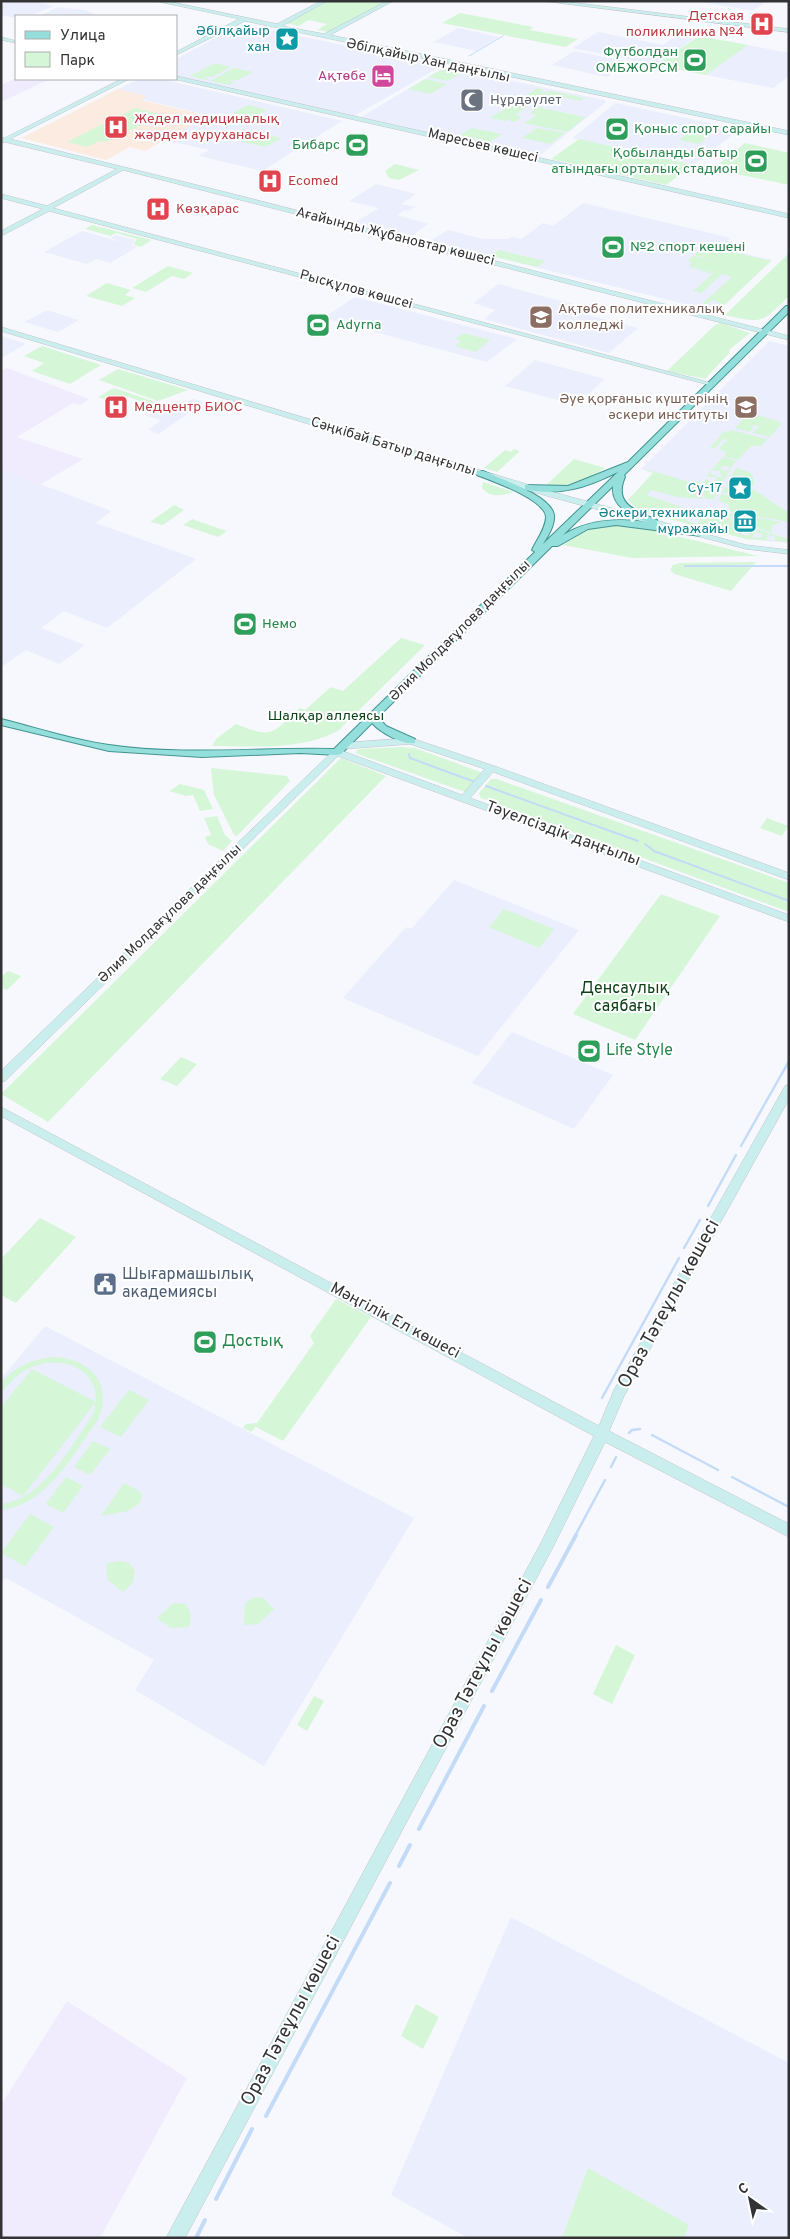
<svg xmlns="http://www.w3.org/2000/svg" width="790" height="2239" viewBox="0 0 790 2239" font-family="Overpass,sans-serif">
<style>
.built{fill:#eaeefd}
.industrial{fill:#f0ecfd}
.medical{fill:#fcebe0}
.green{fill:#d5f6d7}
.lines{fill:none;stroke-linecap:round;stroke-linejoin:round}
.stream-far3{stroke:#c4dbf8;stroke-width:1}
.stream-far2{stroke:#c4dbf8;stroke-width:2}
.stream-far1{stroke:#c4dbf8;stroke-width:2.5}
.stream{stroke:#c4dbf8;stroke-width:4}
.secondary-casing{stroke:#c2c4cb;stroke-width:1}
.primary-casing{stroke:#439492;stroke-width:2}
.secondary{fill:#c9eeed;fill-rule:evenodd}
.primary{fill:#94dedb;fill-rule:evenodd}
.labels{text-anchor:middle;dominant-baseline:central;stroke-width:4;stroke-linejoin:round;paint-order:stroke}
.far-health-label{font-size:14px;fill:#be3a42;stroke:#fff;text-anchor:start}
.far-culture-label{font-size:14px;fill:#0d838f;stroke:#fff;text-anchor:end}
.far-leisure-label{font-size:14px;fill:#27864d;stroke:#fff;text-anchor:start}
.far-street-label{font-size:14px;fill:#333336;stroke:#fff}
.far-hotel-label{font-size:14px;fill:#b23c85;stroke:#fff;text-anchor:end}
.far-worship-label{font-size:14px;fill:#5b616d;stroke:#fff;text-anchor:start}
.far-education-label{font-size:14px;fill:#785e54;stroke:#fff;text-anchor:start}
.far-park-label{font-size:14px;fill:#0b4117;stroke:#fff}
.street-label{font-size:16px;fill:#333336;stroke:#fff}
.park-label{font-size:16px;fill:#0b4117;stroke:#fff}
.leisure-label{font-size:16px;fill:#27864d;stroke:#fff;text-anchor:start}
.service-label{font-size:16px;fill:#4e5e75;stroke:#fff;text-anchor:start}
.near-street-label{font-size:19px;fill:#333336;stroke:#fff}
</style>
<rect width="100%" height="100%" fill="#f7f8fe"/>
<!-- built -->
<path class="built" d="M 10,1 L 33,1 L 54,6 L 30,16 L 16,16 L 16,18 L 1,15 L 1,5 Z
M 697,1 L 767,1 L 753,11 Z
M 58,7 L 84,10 L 99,16 L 45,16 L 43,14 Z
M 247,25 L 438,65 L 440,67 L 354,116 L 176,76 L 176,59 L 238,26 Z
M 458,28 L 499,37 L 476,51 L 434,42 Z
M 598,32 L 663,45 L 679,34 L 696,37 L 656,65 L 573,48 Z
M 747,45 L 789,53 L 789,76 L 773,88 L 706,75 Z
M 574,51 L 629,62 L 607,77 L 552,65 Z
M 445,67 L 604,100 L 606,102 L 538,157 L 361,117 Z
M 139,79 L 161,79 L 342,121 L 262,171 L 199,156 L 209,150 L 165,140 L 208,115 L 140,99 L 146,96 L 118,89 Z
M 615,103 L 737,129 L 739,130 L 693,165 L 573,138 Z
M 376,184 L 416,194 L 401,204 L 415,207 L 409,211 L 405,210 L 397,215 L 428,224 L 410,237 L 354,223 L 379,208 L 349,201 Z
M 583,203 L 731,238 L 720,248 L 772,260 L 717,312 L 430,241 L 448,230 L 483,239 L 508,239 L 512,237 L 521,239 L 543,223 L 553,226 Z
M 82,231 L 125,243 L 111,238 L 116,235 L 135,240 L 131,245 L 137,247 L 110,263 L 96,259 L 87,264 L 44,252 Z
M 498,284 L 587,308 L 585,310 L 590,312 L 587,315 L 638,328 L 609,353 L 484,319 L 495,310 L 474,303 Z
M 355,297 L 517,339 L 487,362 L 323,318 Z
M 47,310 L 72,318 L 79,320 L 58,332 L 24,322 Z
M 1,336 L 24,343 L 26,344 L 1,358 Z
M 769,341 L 789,346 L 789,543 L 746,539 L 639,511 L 628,500 L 653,473 L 641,469 Z
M 535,360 L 605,379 L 587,395 L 582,394 L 572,404 L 505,386 Z
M 193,399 L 204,402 L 159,434 L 148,430 L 161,420 L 147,416 L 163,405 L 169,406 Z
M 1,469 L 111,511 L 96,523 L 196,559 L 107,628 L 64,611 L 41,628 L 85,645 L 59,664 L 26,650 L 4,665 L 1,664 Z
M 454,880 L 579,930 L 478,1056 L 343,998 L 406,927 L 411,929 Z
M 512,1032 L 613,1075 L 574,1129 L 472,1083 Z
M 45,1326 L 414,1518 L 264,1766 L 135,1690 L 154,1660 L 6,1578 L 1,1583 L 1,1379 Z
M 511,1917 L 789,2063 L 789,2238 L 468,2238 L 391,2195 Z"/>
<!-- industrial -->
<path class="industrial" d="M 16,78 L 16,79 L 50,79 L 1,102 L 1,85 Z
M 7,368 L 89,399 L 81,405 L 73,403 L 17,437 L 83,459 L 40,485 L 1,469 L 1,371 Z
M 67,2001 L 187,2078 L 100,2238 L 1,2238 L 1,2105 Z"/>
<!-- medical -->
<path class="medical" d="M 118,89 L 147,96 L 141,100 L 209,116 L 145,151 L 130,147 L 106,160 L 21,138 Z"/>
<!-- green -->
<path class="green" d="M 329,1 L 387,1 L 329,32 L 317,30 L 327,24 L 309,20 L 298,26 L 286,23 Z
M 460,13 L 533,27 L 530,30 L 578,39 L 565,47 L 442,23 Z
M 699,36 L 748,45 L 706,75 L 656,65 Z
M 215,63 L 231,67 L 212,77 L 203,77 L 209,79 L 206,80 L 190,76 Z
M 234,68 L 253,72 L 238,80 L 228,80 L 235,82 L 229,85 L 210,81 Z
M 443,69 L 462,73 L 448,81 L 428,77 Z
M 426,79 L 447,84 L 430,94 L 408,89 Z
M 538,88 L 544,90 L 539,94 L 549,91 L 545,95 L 551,91 L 584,98 L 580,101 L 554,95 L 539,106 L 532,104 L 540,98 L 515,115 L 522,117 L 515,122 L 508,120 L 512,116 L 505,121 L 490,118 Z
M 248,105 L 267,110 L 253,118 L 233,113 Z
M 538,107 L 584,117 L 586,117 L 567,132 L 524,123 L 537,115 L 530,113 Z
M 135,108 L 162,115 L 106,142 L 99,141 L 87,147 L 67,142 Z
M 472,128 L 502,134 L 490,142 L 460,135 Z
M 537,128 L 565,133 L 550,144 L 522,138 Z
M 243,129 L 282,138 L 265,147 L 226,138 Z
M 691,130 L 711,134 L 699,144 L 679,140 Z
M 579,139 L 693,165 L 666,185 L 551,159 Z
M 745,143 L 789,153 L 789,185 L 713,169 Z
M 395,164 L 419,170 L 399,180 L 389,178 L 385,171 Z
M 92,225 L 152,240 L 141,247 L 133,244 L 137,239 L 116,233 L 111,236 L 85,229 Z
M 704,245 L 771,261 L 717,312 L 713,311 L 721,303 L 712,300 L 706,305 L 702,304 L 732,277 L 722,274 L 701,293 L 693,291 L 713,274 L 685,267 L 719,274 L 689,266 L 692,262 L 688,261 L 693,256 L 714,261 L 694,255 Z
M 499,250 L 545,261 L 537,267 L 491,256 Z
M 789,253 L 789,296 C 761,323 764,324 725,315 Z
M 168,266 L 193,273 L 184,279 L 172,276 L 146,292 L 132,288 Z
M 107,283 L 131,290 L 125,295 L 135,298 L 122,306 L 86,296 Z
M 721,323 L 750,333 L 729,350 L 730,352 L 705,379 L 667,371 L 715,325 Z
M 463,333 L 490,340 L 476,352 L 455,346 L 461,341 L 455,339 Z
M 42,346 L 101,365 L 70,384 L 32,371 L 44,363 L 24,356 Z
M 118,369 L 188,390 L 158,401 L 99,380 Z
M 114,388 L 156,402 L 151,405 L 126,396 L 115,403 L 98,397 Z
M 749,413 L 778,421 L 781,424 L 770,437 L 753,433 L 759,426 L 754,425 L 750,432 L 735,428 Z
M 731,430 L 767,439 L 761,446 L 751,446 L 738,460 L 724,456 L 727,452 L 718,449 L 728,440 L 723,439 L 715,448 L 710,448 L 724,431 L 728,432 Z
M 514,449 L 520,451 L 497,472 L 484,468 L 505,450 L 511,452 Z
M 723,457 L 736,461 L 730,469 L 727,466 L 720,467 L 723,471 L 730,470 L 725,479 L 722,478 L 720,471 L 712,470 L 711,474 L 724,479 L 714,499 L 706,499 L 695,482 L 686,479 L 703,483 L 706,479 L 718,485 L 716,477 L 707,477 L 708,474 Z
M 574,459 L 605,468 L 576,486 L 543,488 Z
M 642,468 L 693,483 L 703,499 L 678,497 L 651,490 L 647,495 L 690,510 L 691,512 L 688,513 L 686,509 L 674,508 L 665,513 L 678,516 L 691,512 L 697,517 L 691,514 L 684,520 L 698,524 L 700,518 C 712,521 724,516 734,519 L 729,521 L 735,520 L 744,523 L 737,533 L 748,536 L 751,532 L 742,528 L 745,524 L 758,529 L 752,537 L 760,538 L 763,536 L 761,533 L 756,533 L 759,529 L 768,533 L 766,539 L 773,541 L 776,539 L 774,536 L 768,535 L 769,533 L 789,539 L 789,542 L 746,539 L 639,511 L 628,500 L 653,473 Z
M 736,468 L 752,473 L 754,484 L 751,488 L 789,513 L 789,522 L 731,512 L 728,504 L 718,500 L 722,494 L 744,497 L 743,492 L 722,493 L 725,487 L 748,490 L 747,487 L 741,485 L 726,486 L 728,481 L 745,483 L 742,479 L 729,481 L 731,477 L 747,478 L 742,475 L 731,476 Z
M 483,482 L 514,492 C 503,496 490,498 482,488 Z
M 174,505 L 184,510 L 163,525 L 150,522 Z
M 731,513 L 781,522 L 771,526 L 772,533 L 728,516 Z
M 192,519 L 227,531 L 218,537 L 183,525 Z
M 615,525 L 656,531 L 758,556 L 632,558 L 563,545 L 589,529 Z
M 756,562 L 731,591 L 674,574 L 670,570 L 673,565 L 680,563 Z
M 401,638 L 425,645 L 339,730 C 303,751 253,746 212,746 L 216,739 L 236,724 C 274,739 271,734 300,708 L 305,710 L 331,687 L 343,691 Z
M 402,747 L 415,748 L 483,773 L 465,792 L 355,753 L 359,749 Z
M 341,758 L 386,776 L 48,1122 L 1,1094 Z
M 211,768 L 287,776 L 290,781 L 237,836 L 234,835 L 214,795 Z
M 491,779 L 497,779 L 789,883 L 789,912 L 481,798 L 479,793 Z
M 180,784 L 204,790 L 213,809 L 200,811 L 193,795 L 186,796 L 169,791 Z
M 217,816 L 225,835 L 232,841 L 223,851 L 208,844 L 205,837 L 211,835 L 204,818 Z
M 767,818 L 788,826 L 782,836 L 760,828 Z
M 661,894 L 720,916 L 635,1040 L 573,1014 Z
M 504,909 L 554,929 L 539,948 L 489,927 Z
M 8,971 L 21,976 L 7,990 L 1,988 L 1,977 Z
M 181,1057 L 197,1064 L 177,1086 L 160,1079 Z
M 40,1218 L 76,1237 L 16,1303 L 1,1295 L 1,1259 Z
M 336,1299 L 371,1317 L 283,1441 L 256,1427 L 251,1432 L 243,1428 L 246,1424 L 257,1423 L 314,1343 L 310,1336 Z
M 53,1357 C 90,1358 114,1384 98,1420 C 73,1454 47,1505 1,1510 L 1,1504 C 42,1500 69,1449 91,1418 C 109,1380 74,1354 37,1365 C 21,1370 12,1380 1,1393 L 1,1383 C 15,1366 33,1359 53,1357 Z
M 32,1369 L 96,1402 L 23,1496 L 1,1484 L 1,1407 Z
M 129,1390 L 149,1400 L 121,1437 L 100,1427 Z
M 93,1441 L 110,1449 L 90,1475 L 74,1467 Z
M 66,1477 L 83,1486 L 63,1513 L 46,1504 Z
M 124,1483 L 139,1491 L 142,1495 L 140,1503 L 128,1511 L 101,1516 Z
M 30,1514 L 54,1527 L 25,1566 L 1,1553 Z
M 118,1561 L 129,1563 L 135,1572 L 133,1582 L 123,1592 L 108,1580 L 106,1564 Z
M 254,1597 L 263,1598 L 274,1609 L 258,1624 L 244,1625 L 245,1604 Z
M 174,1603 L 185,1604 C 192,1612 191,1618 189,1627 L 171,1628 L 157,1618 Z
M 616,1645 L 635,1655 L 612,1704 L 593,1694 Z
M 314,1696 L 324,1701 L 307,1731 L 297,1725 Z
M 416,2004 L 439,2017 L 423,2049 L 401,2036 Z
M 588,2168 L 689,2225 L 684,2238 L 562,2238 Z"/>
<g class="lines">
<!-- stream-far3 -->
<path class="stream-far3" d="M 469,56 L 503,36"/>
<!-- stream-far2 -->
<path class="stream-far2" d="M 685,566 L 789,566
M 409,754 L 410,758 L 475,782
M 486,786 L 638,841
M 645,844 L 654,851 L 789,901"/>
<!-- stream-far1 -->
<path class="stream-far1" d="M 741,1146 L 789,1061
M 708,1206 L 736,1155
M 684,1248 L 700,1220
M 602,1398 L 679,1258
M 629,1433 L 632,1430 L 640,1429
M 652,1435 L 718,1470
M 611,1467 L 616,1457
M 732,1477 L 789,1507
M 575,1536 L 605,1480"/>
<!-- stream -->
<path class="stream" d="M 548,1587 L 576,1535
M 492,1691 L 541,1600
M 419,1829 L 484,1706
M 399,1866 L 410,1845
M 266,2116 L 390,1883
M 216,2199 L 252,2129
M 196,2238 L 205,2220"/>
<!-- secondary casing -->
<g class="secondary-casing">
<path id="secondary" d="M 156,1 L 166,1 L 277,24 L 321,1 L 327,1 L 282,26 L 324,34 L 387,1 L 393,1 L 330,35 L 789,131 L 789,135 L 245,21 L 176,55 L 176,52 L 239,19 Z
M 544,1 L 560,1 L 789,29 L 789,32 Z
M 1,37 L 16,41 L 16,43 L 1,40 Z
M 176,76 L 789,214 L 789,218 L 174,79 L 176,79 Z
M 122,79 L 129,79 L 10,139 L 229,193 L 789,336 L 789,340 L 123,170 L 53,208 L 715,384 L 709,385 L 49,211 L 1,236 L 1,231 L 43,209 L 1,198 L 1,194 L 47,206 L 117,169 L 5,142 L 1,143 L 1,137 L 4,138 Z
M 1,327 L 553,492 L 746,545 L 789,550 L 789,554 L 746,549 L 547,496 L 1,331 Z
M 411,738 L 494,766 L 789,873 L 789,880 L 493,772 L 470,798 L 789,915 L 789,922 L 338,756 L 5,1081 L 1,1082 L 1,1071 L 334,750 L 340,750 L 462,795 L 485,769 L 410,744 L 343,749 L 338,746 L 343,743 Z
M 789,1085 L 789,1099 L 624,1396 L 609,1431 L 789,1524 L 789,1537 L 605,1442 L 552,1549 L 185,2238 L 166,2238 L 542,1541 L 594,1436 L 1,1116 L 1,1107 L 599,1426 L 614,1390 L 785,1086 Z"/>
</g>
<!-- primary casing -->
<g class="primary-casing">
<path id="primary" d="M 786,306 L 789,306 L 789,312 L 624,475 L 625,477 C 613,504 636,511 657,520 L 657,524 L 701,532 L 701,536 L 616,525 L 588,529 L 558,546 L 552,546 L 378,717 L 386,726 L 415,739 L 415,743 C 402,745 380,732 372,723 L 341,754 L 337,755 L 301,753 L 202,757 L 109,751 L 1,725 L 1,719 C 37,728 73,740 109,745 C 184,756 260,747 334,749 L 535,552 L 532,550 C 536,541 546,528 546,517 C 545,499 492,481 477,475 L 477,471 L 483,471 C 500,479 551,495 554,515 C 555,525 548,536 543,544 L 618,472 C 587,487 560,497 525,489 L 525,485 L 568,486 L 628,462 ZM 613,486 C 611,507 631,515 647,522 C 618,518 589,519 563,535 Z"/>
</g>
<!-- secondary -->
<use href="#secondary" class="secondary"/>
<!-- primary -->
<use href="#primary" class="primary"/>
</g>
<!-- icons -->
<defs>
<g id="hospital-square" transform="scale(1.25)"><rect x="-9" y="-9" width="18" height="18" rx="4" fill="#e0444e" stroke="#fff"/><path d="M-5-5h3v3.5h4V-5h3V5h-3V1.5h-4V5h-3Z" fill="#fff"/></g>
<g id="sight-square" transform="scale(1.25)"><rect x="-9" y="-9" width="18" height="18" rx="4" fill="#0f9aa8" stroke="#fff"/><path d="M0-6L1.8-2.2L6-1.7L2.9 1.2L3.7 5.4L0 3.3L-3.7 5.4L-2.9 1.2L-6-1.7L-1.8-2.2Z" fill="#fff"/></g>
<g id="stadium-square" transform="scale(1.25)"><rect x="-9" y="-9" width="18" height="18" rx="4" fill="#2e9e5b" stroke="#fff"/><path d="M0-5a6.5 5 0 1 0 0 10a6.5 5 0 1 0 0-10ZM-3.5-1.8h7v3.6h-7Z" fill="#fff"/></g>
<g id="hotel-square" transform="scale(1.25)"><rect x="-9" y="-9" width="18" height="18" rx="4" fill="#d1479c" stroke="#fff"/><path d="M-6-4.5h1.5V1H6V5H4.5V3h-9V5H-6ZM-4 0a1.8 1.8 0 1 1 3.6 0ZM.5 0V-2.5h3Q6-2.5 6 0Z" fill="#fff"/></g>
<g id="mosque-square" transform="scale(1.25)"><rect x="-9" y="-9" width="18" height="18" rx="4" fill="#6b7280" stroke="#fff"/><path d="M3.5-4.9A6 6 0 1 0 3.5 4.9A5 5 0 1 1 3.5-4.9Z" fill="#fff"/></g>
<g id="university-square" transform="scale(1.25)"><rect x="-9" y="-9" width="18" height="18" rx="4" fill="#8d6e63" stroke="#fff"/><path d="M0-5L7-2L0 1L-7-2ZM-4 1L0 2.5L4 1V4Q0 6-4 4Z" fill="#fff"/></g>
<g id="museum-square" transform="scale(1.25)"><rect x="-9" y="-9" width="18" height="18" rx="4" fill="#0f9aa8" stroke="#fff"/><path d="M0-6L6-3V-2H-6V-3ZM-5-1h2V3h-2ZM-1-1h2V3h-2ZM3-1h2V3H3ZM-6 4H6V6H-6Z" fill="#fff"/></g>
<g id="civic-square" transform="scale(1.25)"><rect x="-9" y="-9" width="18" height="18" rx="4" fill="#5c6f8a" stroke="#fff"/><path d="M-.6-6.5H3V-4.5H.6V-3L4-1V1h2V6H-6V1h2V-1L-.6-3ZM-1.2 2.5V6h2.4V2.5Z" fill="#fff"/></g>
</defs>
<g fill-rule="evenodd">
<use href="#hospital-square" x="762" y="24"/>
<use href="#sight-square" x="287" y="39"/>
<use href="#stadium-square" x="695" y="60"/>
<use href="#hotel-square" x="383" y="76"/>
<use href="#mosque-square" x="472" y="100"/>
<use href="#hospital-square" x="116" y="127"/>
<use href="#stadium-square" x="617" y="129"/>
<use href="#stadium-square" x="357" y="145"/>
<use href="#stadium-square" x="756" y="161"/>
<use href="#hospital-square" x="270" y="181"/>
<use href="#hospital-square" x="158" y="209"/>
<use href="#stadium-square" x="613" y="247"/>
<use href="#university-square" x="541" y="317"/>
<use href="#stadium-square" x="318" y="325"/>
<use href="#hospital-square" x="116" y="407"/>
<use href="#university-square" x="746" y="407"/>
<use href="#sight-square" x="740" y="488"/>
<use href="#museum-square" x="745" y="521"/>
<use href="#stadium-square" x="245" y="624"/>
<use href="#stadium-square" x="589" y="1051"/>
<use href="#civic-square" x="105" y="1284"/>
<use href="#stadium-square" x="205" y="1342"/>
</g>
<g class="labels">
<!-- far-health labels -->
<g class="far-health-label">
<text x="744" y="16" text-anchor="end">Детская<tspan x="744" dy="16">поликлиника №4</tspan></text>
<text x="134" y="119">Жедел медициналық<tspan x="134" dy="16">жәрдем ауруханасы</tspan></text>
<text x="288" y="181">Ecomed</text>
<text x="176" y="209">Көзқарас</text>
<text x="134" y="407">Медцентр БИОС</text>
</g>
<!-- far-culture labels -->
<g class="far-culture-label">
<text x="270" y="31">Әбілқайыр<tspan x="270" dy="16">хан</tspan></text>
<text x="722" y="488">Су-17</text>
<text x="728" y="513">Әскери техникалар<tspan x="728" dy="16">мұражайы</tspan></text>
</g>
<!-- far-leisure labels -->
<g class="far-leisure-label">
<text x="678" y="52" text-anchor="end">Футболдан<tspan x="678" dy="16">ОМБЖОРСМ</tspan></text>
<text x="634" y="129">Қоныс спорт сарайы</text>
<text x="340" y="145" text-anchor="end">Бибарс</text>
<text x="738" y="153" text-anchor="end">Қобыланды батыр<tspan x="738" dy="16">атындағы орталық стадион</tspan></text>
<text x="630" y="247">№2 спорт кешені</text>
<text x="336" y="325">Adyrna</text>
<text x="262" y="624">Немо</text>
</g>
<!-- far-street labels -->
<g class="far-street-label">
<text transform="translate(428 61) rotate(12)">Әбілқайыр Хан даңғылы</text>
<text transform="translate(483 146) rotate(13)">Маресьев көшесі</text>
<text transform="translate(395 237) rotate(14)">Ағайынды Жұбановтар көшесі</text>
<text transform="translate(356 290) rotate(15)">Рысқұлов көшсеі</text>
<text transform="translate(393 447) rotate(17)">Сәңкібай Батыр даңғылы</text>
<text transform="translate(460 631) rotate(-45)">Әлия Молдағұлова даңғылы</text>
<text transform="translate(170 914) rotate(-44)">Әлия Молдағұлова даңғылы</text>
</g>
<!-- far-hotel labels -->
<g class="far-hotel-label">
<text x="366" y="76">Ақтөбе</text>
</g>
<!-- far-worship labels -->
<g class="far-worship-label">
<text x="490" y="100">Нұрдәулет</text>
</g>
<!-- far-education labels -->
<g class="far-education-label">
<text x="558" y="309">Ақтөбе политехникалық<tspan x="558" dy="16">колледжі</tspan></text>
<text x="728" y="399" text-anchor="end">Әуе қорғаныс күштерінің<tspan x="728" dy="16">әскери институты</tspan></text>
</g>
<!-- far-park labels -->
<g class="far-park-label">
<text x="326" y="716">Шалқар аллеясы</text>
</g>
<!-- street labels -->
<g class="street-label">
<text transform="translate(563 834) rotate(20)">Тәуелсіздік даңғылы</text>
<text transform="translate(395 1321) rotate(28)">Мәңгілік Ел көшесі</text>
</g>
<!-- park labels -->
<g class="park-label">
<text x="625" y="989">Денсаулық<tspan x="625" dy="18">саябағы</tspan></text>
</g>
<!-- leisure labels -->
<g class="leisure-label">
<text x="606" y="1051">Life Style</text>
<text x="222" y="1342">Достық</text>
</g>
<!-- service labels -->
<g class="service-label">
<text x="122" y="1275">Шығармашылық<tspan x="122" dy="18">академиясы</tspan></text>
</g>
<!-- near-street labels -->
<g class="near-street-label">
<text transform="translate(669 1304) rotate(-61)">Ораз Тәтеұлы көшесі</text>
<text transform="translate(483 1664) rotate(-62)">Ораз Тәтеұлы көшесі</text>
<text transform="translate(291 2021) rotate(-62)">Ораз Тәтеұлы көшесі</text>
</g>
</g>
<!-- border -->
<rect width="790" height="2239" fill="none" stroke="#333336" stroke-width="5"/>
<!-- legend -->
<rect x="15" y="15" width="162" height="65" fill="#ffffff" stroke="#adadaf"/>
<rect x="25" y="31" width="25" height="8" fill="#94dedb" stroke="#adadaf"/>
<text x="60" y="40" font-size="15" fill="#333336">Улица</text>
<rect x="25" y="52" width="25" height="15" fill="#d5f6d7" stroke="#adadaf"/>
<text x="60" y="65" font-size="15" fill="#333336">Парк</text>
<!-- north arrow -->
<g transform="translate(750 2199) rotate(327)" stroke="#ffffff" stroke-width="4" paint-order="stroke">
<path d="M0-4L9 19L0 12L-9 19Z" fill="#333336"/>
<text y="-8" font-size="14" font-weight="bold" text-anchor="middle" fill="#333336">С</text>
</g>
</svg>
